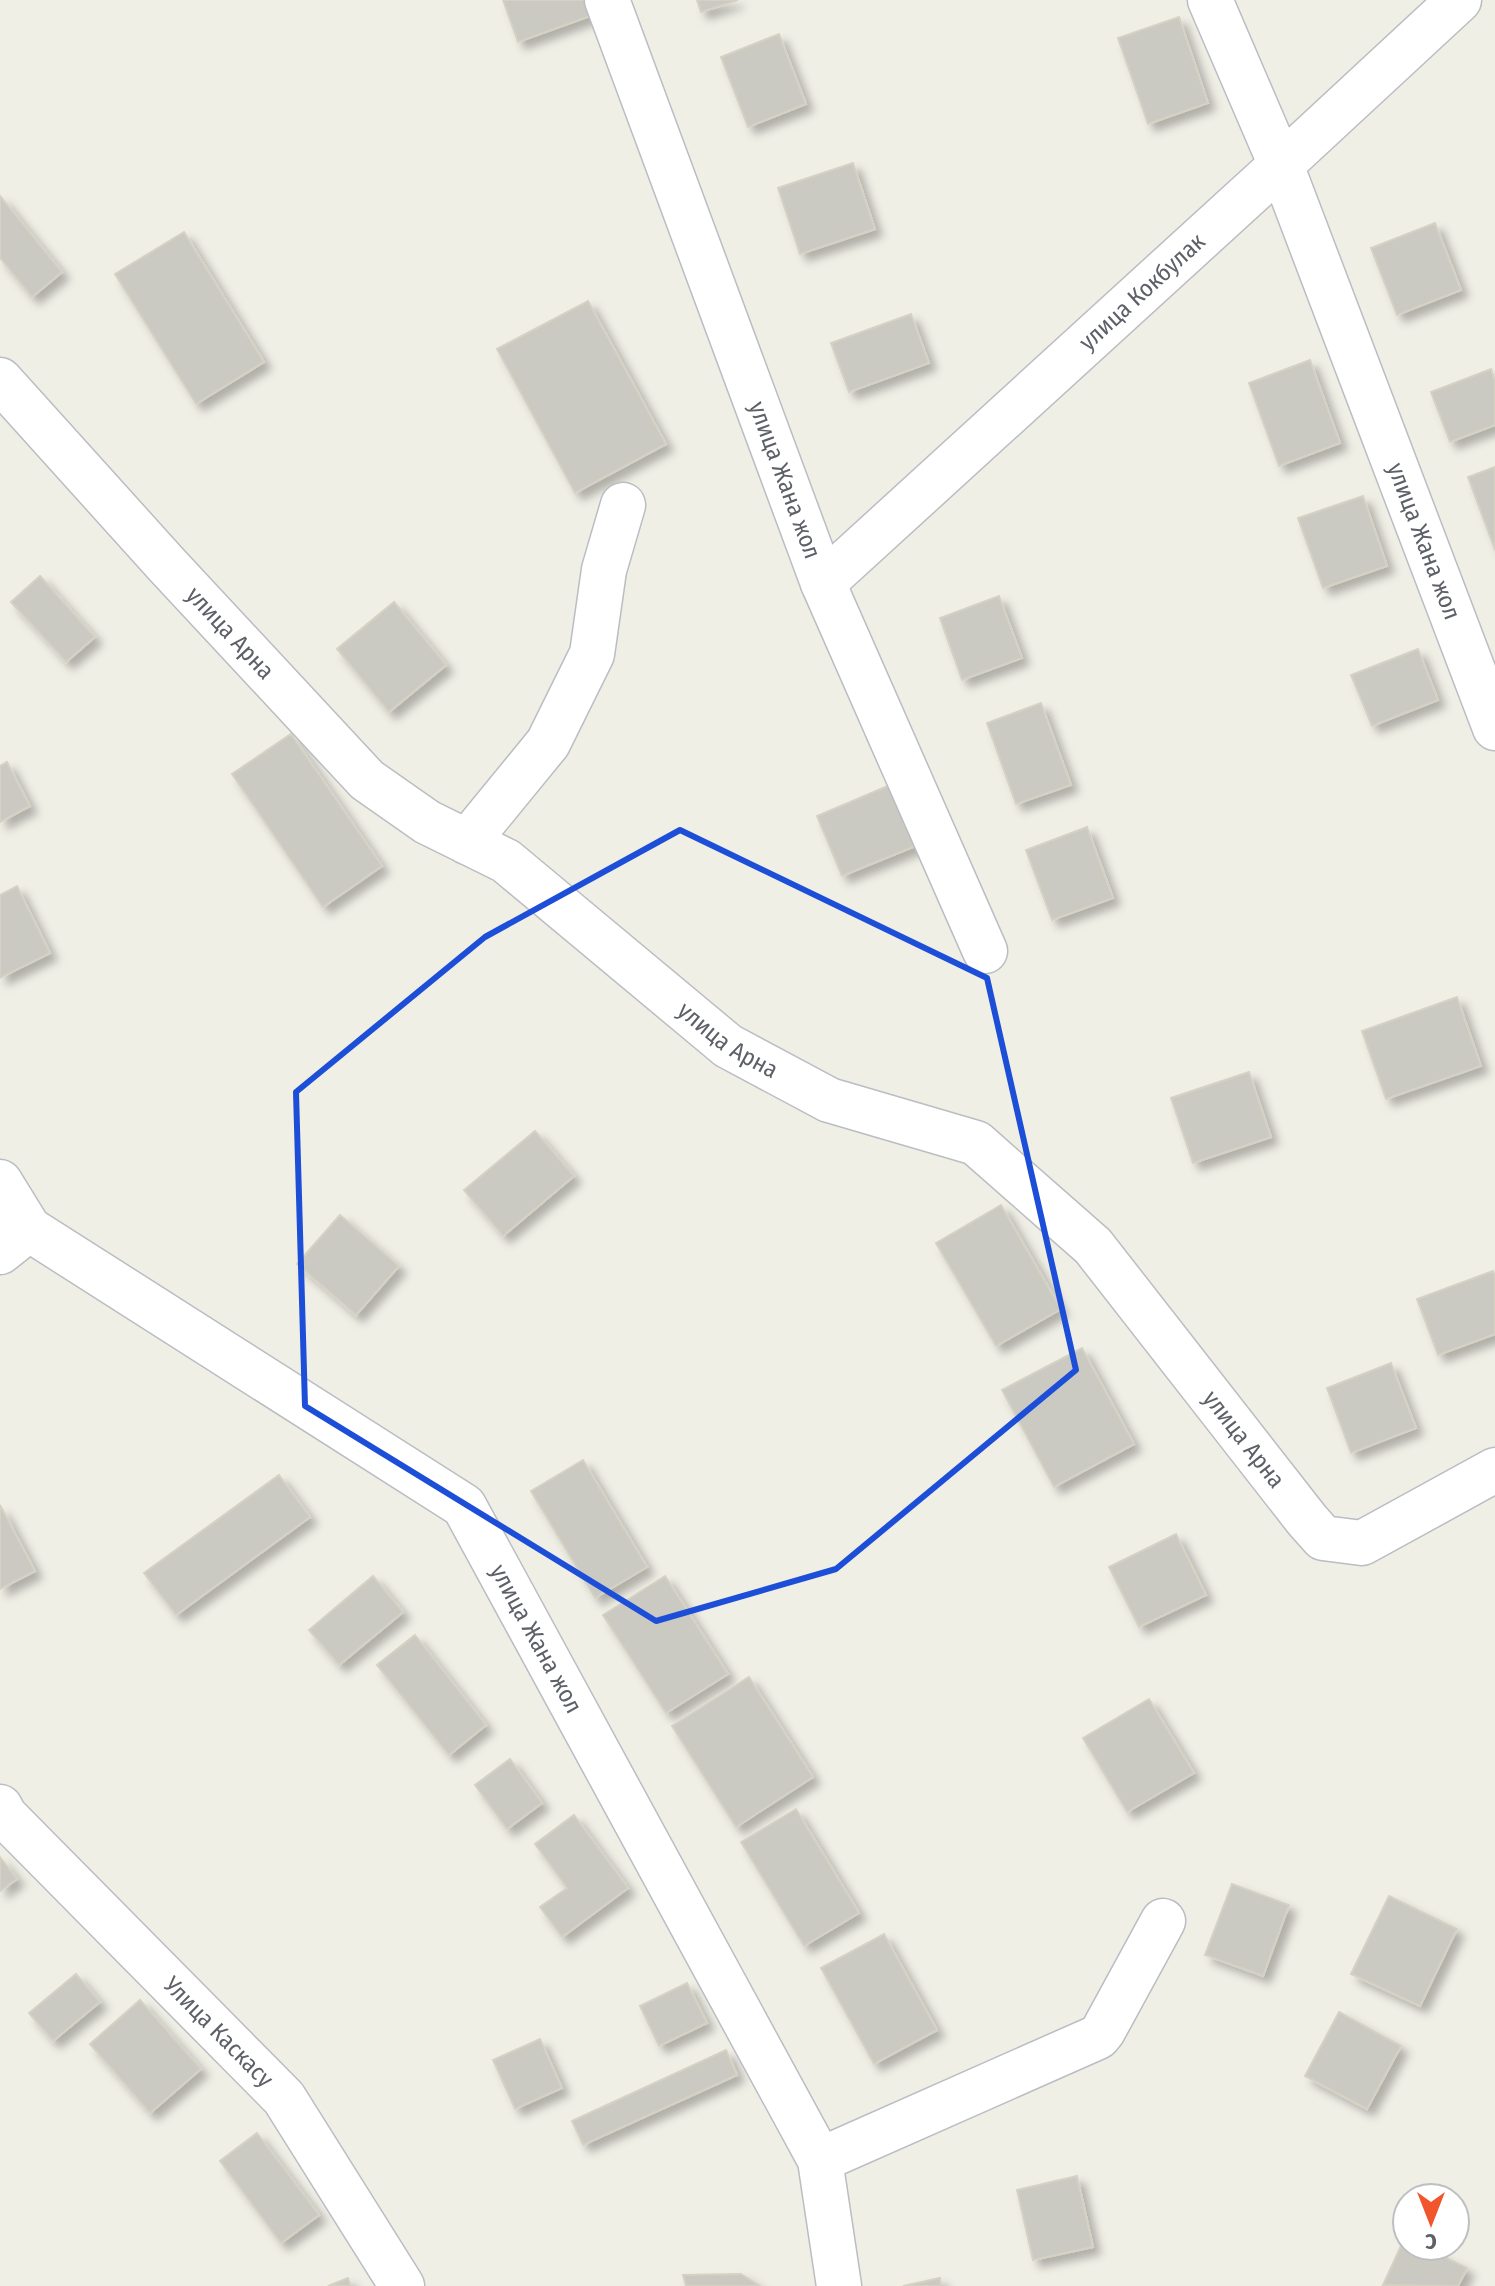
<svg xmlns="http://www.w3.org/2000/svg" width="1495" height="2286" viewBox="0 0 1495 2286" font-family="'Fira Sans Condensed',sans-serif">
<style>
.building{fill:#cbcac2;stroke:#d5d2c4;stroke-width:2;filter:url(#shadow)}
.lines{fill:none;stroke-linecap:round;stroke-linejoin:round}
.minor-casing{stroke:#babdc2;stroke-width:47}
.minor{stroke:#fff;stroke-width:44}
.marked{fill:none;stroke:#1d4ed8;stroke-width:6;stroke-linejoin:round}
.labels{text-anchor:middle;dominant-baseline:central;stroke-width:8;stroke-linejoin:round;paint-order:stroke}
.street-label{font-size:24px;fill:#5d6067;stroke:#fff}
</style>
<defs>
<filter id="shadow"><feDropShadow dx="7" dy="7" stdDeviation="4" flood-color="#0004"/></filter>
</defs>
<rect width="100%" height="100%" fill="#f0efe6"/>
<!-- building -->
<path class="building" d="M 503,0 L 588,0 L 593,15 L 518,42 Z
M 697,0 L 738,0 L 701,12 Z
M 1179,17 L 1208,103 L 1148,124 L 1118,38 Z
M 779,34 L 806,104 L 748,127 L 721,57 Z
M 853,163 L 875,229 L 800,254 L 778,188 Z
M 0,196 L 62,272 L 32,297 L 0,258 Z
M 1435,223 L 1461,290 L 1397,315 L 1371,248 Z
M 184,232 L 264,362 L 196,404 L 115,274 Z
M 588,301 L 666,444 L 575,493 L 497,349 Z
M 911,314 L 929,363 L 849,392 L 831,343 Z
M 1310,360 L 1340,443 L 1279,466 L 1249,383 Z
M 1491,369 L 1495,381 L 1495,425 L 1450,442 L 1431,392 Z
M 1495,467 L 1495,550 L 1468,477 Z
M 1363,496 L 1387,566 L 1323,588 L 1298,518 Z
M 40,576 L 95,637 L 66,662 L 11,602 Z
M 999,596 L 1022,658 L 962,680 L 940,618 Z
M 394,602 L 446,665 L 389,712 L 337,649 Z
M 1418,649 L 1438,700 L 1372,726 L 1351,675 Z
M 1041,703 L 1071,785 L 1016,804 L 987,723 Z
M 291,734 L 382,866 L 323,907 L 232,774 Z
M 7,762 L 30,806 L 0,822 L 0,766 Z
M 897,782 L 923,843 L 842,876 L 817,816 Z
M 1087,827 L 1113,898 L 1052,920 L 1026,850 Z
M 17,886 L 50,953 L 0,978 L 0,895 Z
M 1457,997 L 1481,1066 L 1386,1099 L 1362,1031 Z
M 1249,1072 L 1271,1137 L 1193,1163 L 1171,1098 Z
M 535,1131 L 574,1176 L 503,1236 L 464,1190 Z
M 1001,1205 L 1061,1309 L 996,1346 L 936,1243 Z
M 340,1215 L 399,1266 L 356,1315 L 297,1264 Z
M 1493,1271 L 1495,1276 L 1495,1334 L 1438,1355 L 1417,1299 Z
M 1082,1348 L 1134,1444 L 1054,1487 L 1002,1390 Z
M 1391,1363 L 1416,1428 L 1351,1453 L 1327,1388 Z
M 583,1460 L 647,1567 L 595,1598 L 531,1491 Z
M 279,1475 L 310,1517 L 176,1615 L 144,1573 Z
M 0,1505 L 35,1571 L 0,1589 Z
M 1176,1534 L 1206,1595 L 1139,1627 L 1109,1567 Z
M 373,1576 L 403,1612 L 339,1665 L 309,1630 Z
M 665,1576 L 728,1674 L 666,1713 L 603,1615 Z
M 415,1635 L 486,1725 L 449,1755 L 377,1665 Z
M 749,1677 L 813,1777 L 736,1827 L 672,1726 Z
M 1149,1699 L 1194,1773 L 1127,1812 L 1083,1738 Z
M 510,1759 L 542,1803 L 507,1829 L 475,1785 Z
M 796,1809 L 859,1913 L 804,1946 L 741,1842 Z
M 574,1815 L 628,1888 L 562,1937 L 540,1907 L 567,1888 L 535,1844 Z
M 0,1857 L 17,1879 L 0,1891 Z
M 1232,1884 L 1289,1905 L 1263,1976 L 1205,1955 Z
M 1389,1896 L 1457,1929 L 1420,2006 L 1351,1974 Z
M 884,1934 L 937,2030 L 874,2064 L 821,1968 Z
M 76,1974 L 100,2002 L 53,2041 L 29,2013 Z
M 687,1983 L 707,2023 L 659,2046 L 640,2006 Z
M 140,2000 L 201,2069 L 150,2113 L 90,2044 Z
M 1339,2012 L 1401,2046 L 1367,2109 L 1305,2076 Z
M 540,2039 L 562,2088 L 515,2109 L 493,2060 Z
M 726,2050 L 737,2075 L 583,2145 L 572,2121 Z
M 257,2133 L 319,2215 L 281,2243 L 220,2161 Z
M 1077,2176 L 1093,2247 L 1033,2260 L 1017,2190 Z
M 1405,2237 L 1407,2246 L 1423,2246 L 1467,2268 L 1458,2286 L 1383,2285 Z
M 741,2274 L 760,2286 L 686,2286 L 683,2275 Z
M 348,2278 L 351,2286 L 328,2286 Z
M 940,2278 L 941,2286 L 903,2286 Z"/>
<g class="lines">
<!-- minor casing -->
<g class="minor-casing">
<g id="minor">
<path id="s1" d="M 607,0 L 823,583 L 985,951"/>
<path id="s2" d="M 1210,0 L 1281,165 L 1495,728"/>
<path id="s3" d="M 0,380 L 166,564 L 367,780 L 427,822 L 506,861 L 728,1046 L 829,1100 L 976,1143 L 1093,1246 L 1307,1520 L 1323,1538 L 1362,1543 L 1495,1470"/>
<path id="s4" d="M 823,583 L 1281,165 L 1459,0"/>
<path d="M 467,842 L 548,743 L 592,654 L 604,570 L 623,505"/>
<path id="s5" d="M 0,1182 L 29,1229 L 464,1506 L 820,2160 L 839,2286"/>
<path d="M 0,1252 L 29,1229"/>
<path id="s6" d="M 0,1807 L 5,1816 L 284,2098 L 402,2286"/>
<path d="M 820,2160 L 1098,2037 L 1103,2031 L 1163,1921"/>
</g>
</g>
<!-- minor -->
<use href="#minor" class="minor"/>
</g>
<!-- marked area -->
<path class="marked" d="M 680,830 L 987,978 L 1076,1370 L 836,1569 L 656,1621 L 305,1406 L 296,1092 L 485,937 Z"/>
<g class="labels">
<!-- street labels -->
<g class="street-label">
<text stroke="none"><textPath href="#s4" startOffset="432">улица Кокбулак</textPath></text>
<text stroke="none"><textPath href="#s1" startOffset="512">улица Жана жол</textPath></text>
<text stroke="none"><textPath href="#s2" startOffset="582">улица Жана жол</textPath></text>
<text stroke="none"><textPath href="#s3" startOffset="342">улица Арна</textPath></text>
<text stroke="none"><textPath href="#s3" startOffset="990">улица Арна</textPath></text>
<text stroke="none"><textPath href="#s3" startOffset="1662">улица Арна</textPath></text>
<text stroke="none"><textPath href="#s5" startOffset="722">улица Жана жол</textPath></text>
<text stroke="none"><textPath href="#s6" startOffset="314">Улица Каскасу</textPath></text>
</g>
</g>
<!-- north arrow -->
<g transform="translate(1431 2222) rotate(180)"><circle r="38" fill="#ffffff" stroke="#bebfc2" stroke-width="2"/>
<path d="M0-6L14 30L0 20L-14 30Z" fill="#f1552b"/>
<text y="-12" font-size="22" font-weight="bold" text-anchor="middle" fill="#5d6067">С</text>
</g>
</svg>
